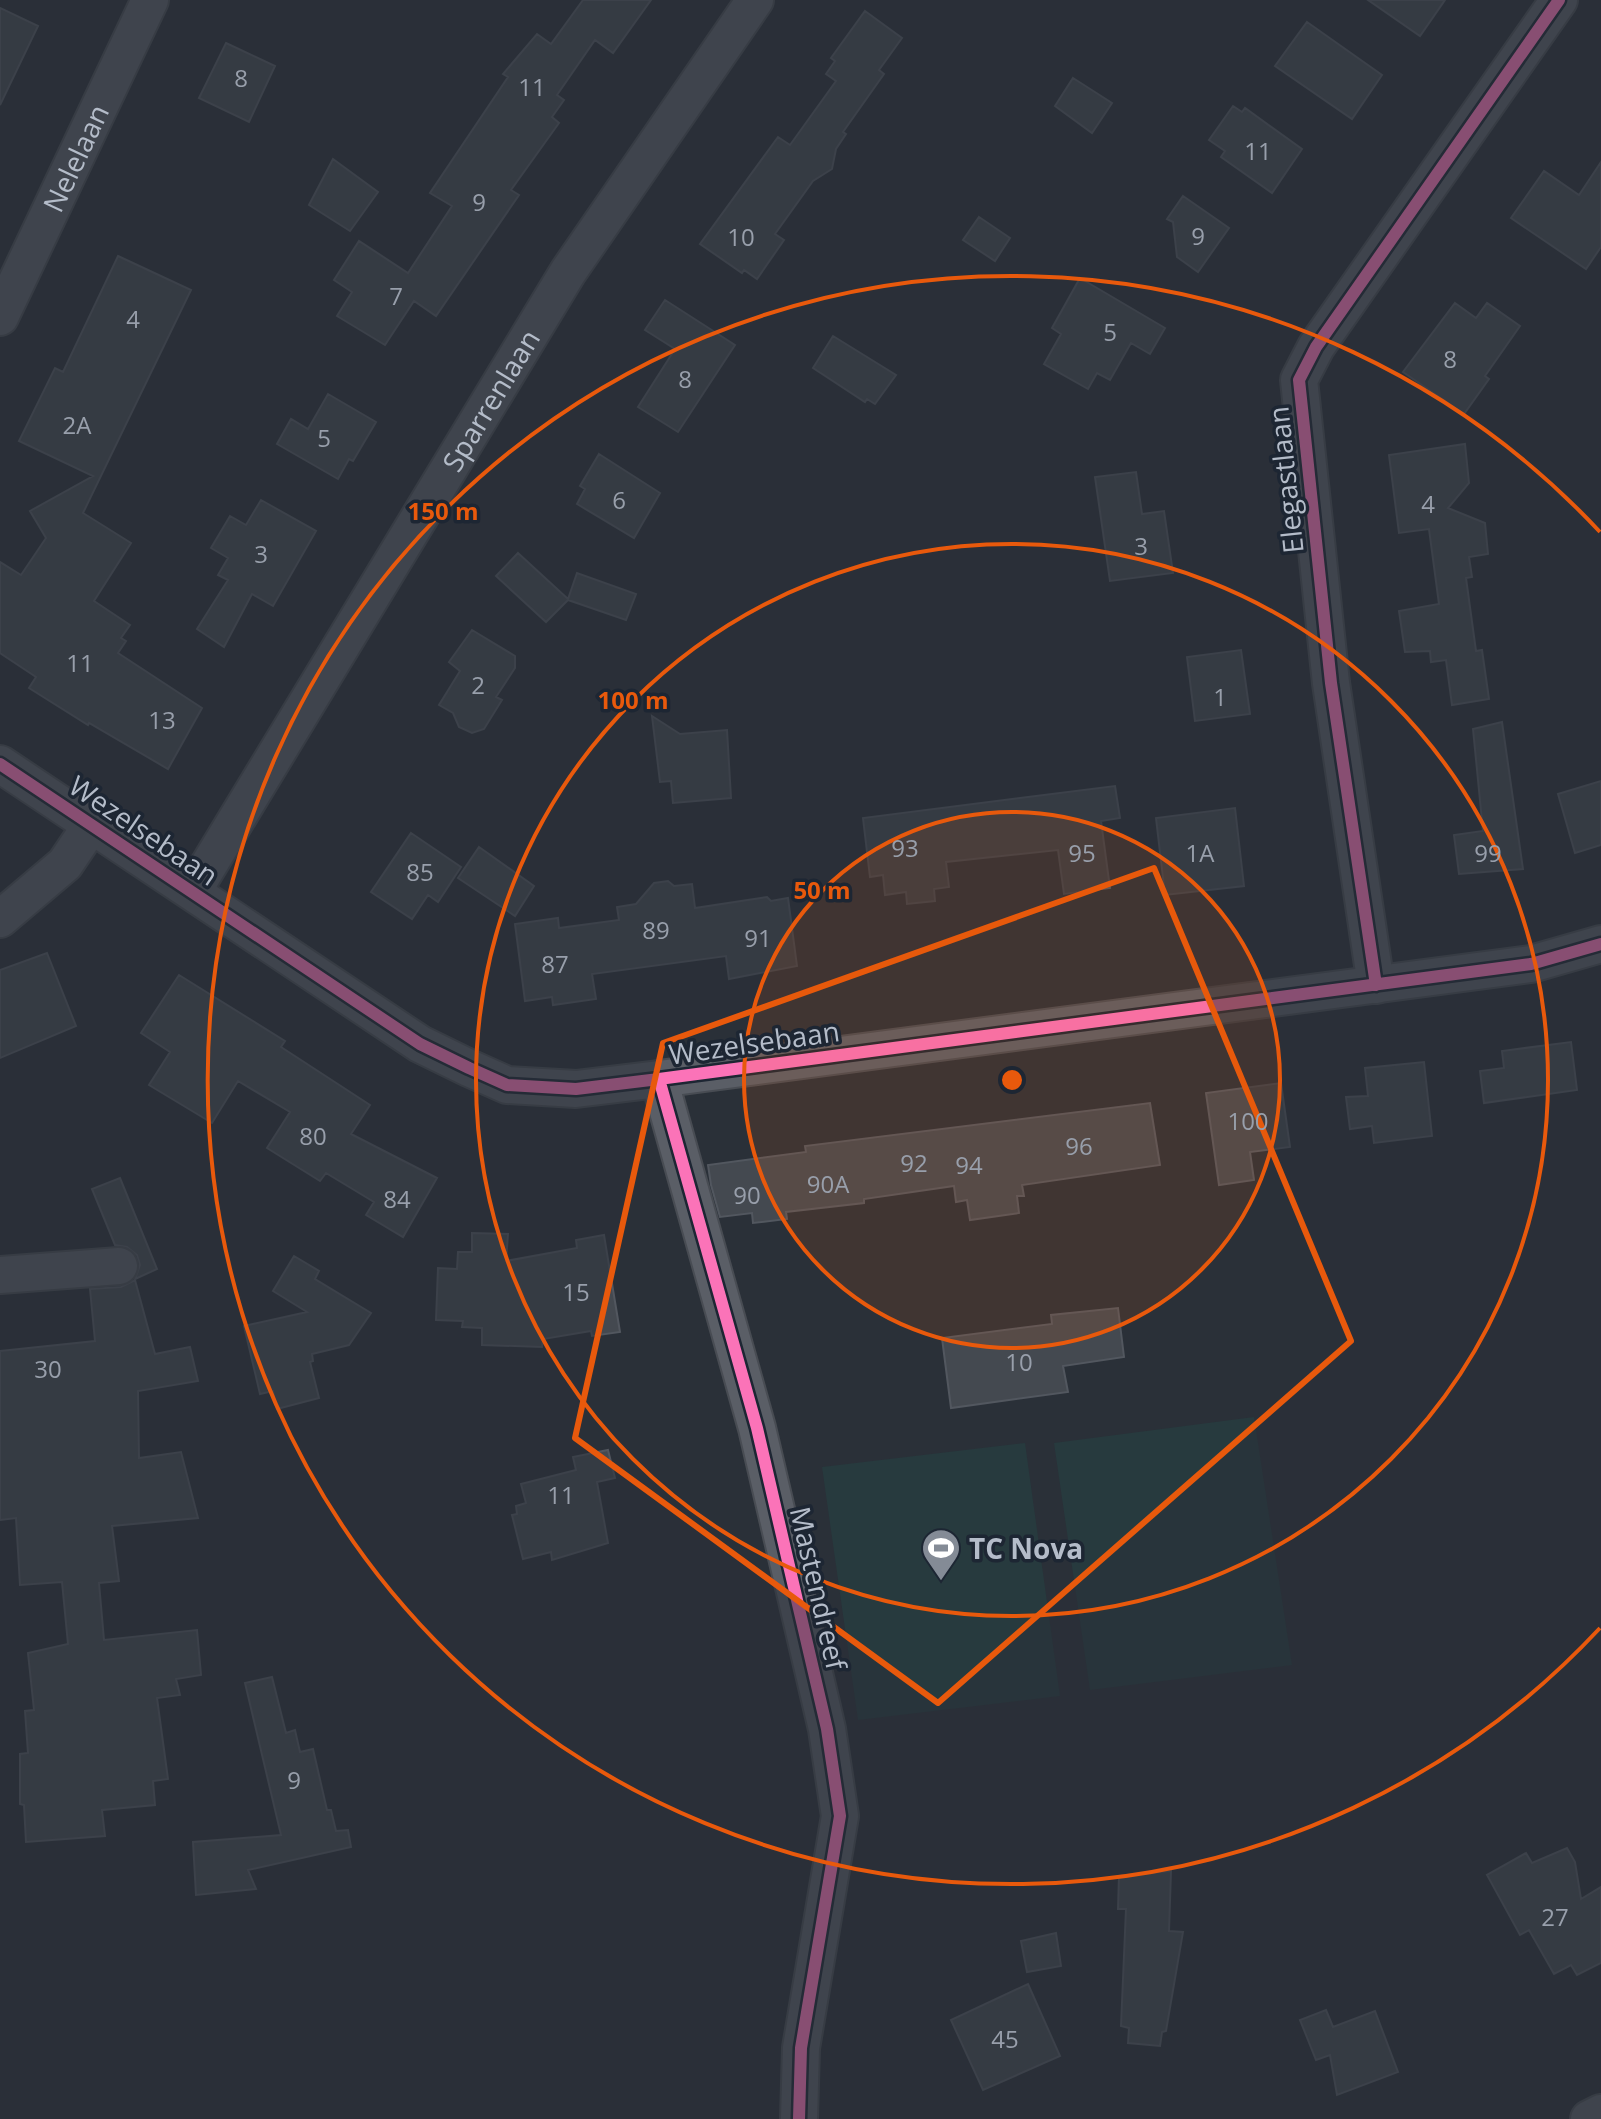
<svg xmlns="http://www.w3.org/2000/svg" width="1601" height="2119" viewBox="0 0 1601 2119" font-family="'Open Sans',sans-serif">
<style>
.green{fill:#273a3e}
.building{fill:#444950;stroke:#52575f;stroke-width:2}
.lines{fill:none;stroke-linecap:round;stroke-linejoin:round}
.minor-casing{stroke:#484c53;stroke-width:40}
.minor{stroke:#5a5e66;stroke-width:36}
.cycleway-casing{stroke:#1d2633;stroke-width:17}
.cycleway{stroke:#fb73b8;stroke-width:12}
.marked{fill:none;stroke:#e8590c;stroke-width:6;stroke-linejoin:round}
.ring{fill:none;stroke:#e8590c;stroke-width:4}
.labels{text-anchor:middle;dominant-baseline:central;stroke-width:7;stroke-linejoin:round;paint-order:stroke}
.number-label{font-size:24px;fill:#989fab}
.street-label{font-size:28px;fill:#b4bcc9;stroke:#1d2633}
.poi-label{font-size:28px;font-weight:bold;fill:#b4bcc9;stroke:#1d2633;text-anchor:start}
.centre{fill:#e8590c;stroke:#1d2633;stroke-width:4}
.ring-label{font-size:24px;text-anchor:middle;font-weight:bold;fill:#e8590c;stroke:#1d2633;stroke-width:7;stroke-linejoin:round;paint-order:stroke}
</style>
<rect width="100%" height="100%" fill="#2a3038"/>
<!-- green -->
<path class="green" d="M 1254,1417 L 1292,1665 L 1090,1690 L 1054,1443 Z
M 1025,1443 L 1060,1696 L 858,1720 L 822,1467 Z"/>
<!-- building -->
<path class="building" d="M 583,0 L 651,0 L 613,53 L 595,40 L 557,95 L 564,100 L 552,117 L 559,123 L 511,190 L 519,195 L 436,316 L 414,301 L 385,345 L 337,316 L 352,292 L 334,280 L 359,241 L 408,273 L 452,206 L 430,193 L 508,77 L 503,74 L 537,34 L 551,44 Z
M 1368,0 L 1445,0 L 1420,36 Z
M 0,8 L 38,26 L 0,105 Z
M 865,11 L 902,38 L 879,70 L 884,74 L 843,132 L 846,134 L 836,149 L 832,169 L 813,181 L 775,234 L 784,240 L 757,279 L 744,270 L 742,273 L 700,244 L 778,137 L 790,145 L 836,81 L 826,74 L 835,61 L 831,58 Z
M 1307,22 L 1382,75 L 1352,119 L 1275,66 Z
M 226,43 L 275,66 L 249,122 L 199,98 Z
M 1073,78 L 1112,103 L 1092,133 L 1055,106 Z
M 1233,106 L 1242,112 L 1245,108 L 1302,149 L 1272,193 L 1221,157 L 1225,151 L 1209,140 Z
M 333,159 L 378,192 L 350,231 L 309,205 Z
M 1601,162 L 1601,247 L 1586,269 L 1511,218 L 1544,171 L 1579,195 Z
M 1183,196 L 1229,228 L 1198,272 L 1177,257 L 1173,222 L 1167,219 Z
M 979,217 L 1010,238 L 995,261 L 963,240 Z
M 118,256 L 191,290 L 83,513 L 131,543 L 94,601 L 130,625 L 121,638 L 126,641 L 118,653 L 202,708 L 168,769 L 89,723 L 88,725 L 29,688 L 36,677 L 0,653 L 0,562 L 21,575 L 46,538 L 30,511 L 93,476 L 19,441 L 55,368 L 63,372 Z
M 1080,278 L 1165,328 L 1150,354 L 1131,343 L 1110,380 L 1097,373 L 1088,389 L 1044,364 L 1061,334 L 1052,328 Z
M 665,300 L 735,345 L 678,432 L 638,407 L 675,349 L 645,330 Z
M 1455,303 L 1476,318 L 1487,303 L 1520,326 L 1485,376 L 1489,379 L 1464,414 L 1403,372 Z
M 833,336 L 896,375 L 875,404 L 867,399 L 865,402 L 813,368 Z
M 328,394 L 376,422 L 353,461 L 349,459 L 338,479 L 277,444 L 291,419 L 308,429 Z
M 1465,444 L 1469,483 L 1448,508 L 1485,523 L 1488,554 L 1469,557 L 1472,577 L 1466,578 L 1476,651 L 1482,650 L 1489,699 L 1452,705 L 1446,660 L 1431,662 L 1430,651 L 1405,652 L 1399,611 L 1439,604 L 1429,529 L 1399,533 L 1389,455 Z
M 599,454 L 660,493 L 634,538 L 577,504 L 585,489 L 580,486 Z
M 1136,472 L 1142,514 L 1164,511 L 1173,573 L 1110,581 L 1095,477 Z
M 261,500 L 316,531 L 273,606 L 252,594 L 224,647 L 197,629 L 228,580 L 218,575 L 228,558 L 211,548 L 230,516 L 246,525 Z
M 518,553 L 568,599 L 577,573 L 636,594 L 626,620 L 568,600 L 546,622 L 496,576 Z
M 472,630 L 515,656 L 515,668 L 496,697 L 502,700 L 484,729 L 472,733 L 459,727 L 453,713 L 439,705 L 460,671 L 449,662 Z
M 1241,650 L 1250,714 L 1195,721 L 1187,657 Z
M 652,716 L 680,734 L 727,730 L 731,798 L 673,803 L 671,781 L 660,782 Z
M 1502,722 L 1523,869 L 1459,874 L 1454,835 L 1483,831 L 1473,729 Z
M 1601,781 L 1601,845 L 1575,853 L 1558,794 Z
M 1115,786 L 1120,818 L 1101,821 L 1110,888 L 1064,894 L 1058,850 L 946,862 L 949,887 L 934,889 L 935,901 L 907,904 L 906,892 L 885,895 L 883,875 L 870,877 L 863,818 Z
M 1235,808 L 1244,886 L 1165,895 L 1156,818 Z
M 411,833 L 461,867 L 438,902 L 428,895 L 412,919 L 371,892 Z
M 479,847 L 534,886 L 515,916 L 458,878 Z
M 668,881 L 674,886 L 692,884 L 695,908 L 767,897 L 771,901 L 788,898 L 797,966 L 729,979 L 726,956 L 592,974 L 596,999 L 553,1005 L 552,997 L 525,1001 L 515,924 L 558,918 L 559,928 L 619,920 L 617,907 L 636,904 L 654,883 Z
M 47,953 L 76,1026 L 0,1058 L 0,970 Z
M 179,975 L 285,1041 L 281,1047 L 370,1105 L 351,1134 L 437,1178 L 403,1237 L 366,1215 L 374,1202 L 326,1173 L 320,1181 L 267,1148 L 290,1112 L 238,1081 L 212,1123 L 149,1085 L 170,1052 L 141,1033 Z
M 1571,1042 L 1577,1090 L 1484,1103 L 1480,1071 L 1504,1068 L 1502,1051 Z
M 1424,1062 L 1432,1136 L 1374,1143 L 1372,1126 L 1350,1129 L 1346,1097 L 1368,1096 L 1365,1068 Z
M 1281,1083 L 1290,1147 L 1250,1152 L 1254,1180 L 1219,1185 L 1206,1093 Z
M 1150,1103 L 1160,1165 L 1022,1185 L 1024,1196 L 1017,1196 L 1019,1213 L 970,1220 L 967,1200 L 956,1202 L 954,1186 L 864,1199 L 864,1203 L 786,1212 L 787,1219 L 753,1223 L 752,1213 L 720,1217 L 711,1185 L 708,1165 L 806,1152 L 805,1146 Z
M 120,1178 L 157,1269 L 135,1279 L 140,1265 L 137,1255 L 127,1247 L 115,1245 L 92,1189 Z
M 472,1233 L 508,1234 L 506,1261 L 577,1248 L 576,1240 L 604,1235 L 620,1332 L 592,1336 L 591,1331 L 543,1339 L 542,1347 L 482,1345 L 482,1328 L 462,1327 L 463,1321 L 436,1320 L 438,1268 L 457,1269 L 458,1252 L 472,1252 Z
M 294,1256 L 319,1271 L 315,1279 L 371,1313 L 349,1345 L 312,1354 L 313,1361 L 310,1362 L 319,1398 L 277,1409 L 273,1391 L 260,1394 L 244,1326 L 307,1312 L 273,1291 Z
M 135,1280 L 155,1354 L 190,1347 L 198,1381 L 138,1391 L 139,1458 L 181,1452 L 198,1518 L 112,1526 L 119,1581 L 99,1583 L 104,1640 L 197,1630 L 201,1675 L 176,1679 L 180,1695 L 157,1698 L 168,1779 L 153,1781 L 155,1805 L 102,1810 L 105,1836 L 26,1842 L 24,1805 L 20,1804 L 20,1754 L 28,1753 L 25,1711 L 34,1710 L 28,1653 L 68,1644 L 62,1582 L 20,1585 L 16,1518 L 0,1520 L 0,1351 L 95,1341 L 90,1289 L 121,1287 Z
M 1118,1308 L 1124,1357 L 1063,1366 L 1068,1392 L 951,1408 L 942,1338 L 1052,1324 L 1051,1315 Z
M 608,1450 L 615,1478 L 597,1482 L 608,1543 L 552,1560 L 551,1552 L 523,1559 L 512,1515 L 517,1514 L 516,1506 L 526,1503 L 521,1484 L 576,1470 L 573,1457 Z
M 272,1677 L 286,1733 L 295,1730 L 300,1752 L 313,1749 L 327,1810 L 331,1810 L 336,1831 L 348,1830 L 351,1847 L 248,1870 L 256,1889 L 196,1895 L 193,1842 L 281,1835 L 245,1683 Z
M 1567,1848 L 1575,1862 L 1581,1899 L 1601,1887 L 1601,1963 L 1577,1975 L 1571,1965 L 1554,1974 L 1529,1930 L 1520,1935 L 1487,1875 L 1526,1853 L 1532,1863 Z
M 1171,1871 L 1169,1931 L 1183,1932 L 1166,2031 L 1162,2032 L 1160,2046 L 1128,2043 L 1129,2028 L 1121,2026 L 1126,1909 L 1118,1909 L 1119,1876 Z
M 1056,1933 L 1061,1966 L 1027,1972 L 1021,1941 Z
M 1028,1984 L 1060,2056 L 983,2090 L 951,2020 Z
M 1326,2010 L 1333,2027 L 1375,2011 L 1398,2072 L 1337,2095 L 1330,2055 L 1316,2060 L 1300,2020 Z"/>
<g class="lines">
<!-- minor casing -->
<g class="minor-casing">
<g id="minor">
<path id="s1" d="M 0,317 L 150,0"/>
<path d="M 0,764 L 420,1044 L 469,1068 L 507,1085 L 576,1089 L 659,1079 L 1531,964 L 1601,944"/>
<path id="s2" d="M 193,891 L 568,272 L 755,0"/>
<path d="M 0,919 L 65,864 L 92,824"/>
<path d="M 1376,985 L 1331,683 L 1299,380 L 1316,347 L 1559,0"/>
<path d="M 659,1079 L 757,1428 L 827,1729 L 840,1816 L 801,2048 L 799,2119"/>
<path d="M 0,1275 L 119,1266"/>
<path d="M 1589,2119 L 1601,2113"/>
</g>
</g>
<!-- minor -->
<use href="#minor" class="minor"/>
<!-- cycleway casing -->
<g class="cycleway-casing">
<path id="cycleway" d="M 0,764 L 420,1044 L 469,1068 L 507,1085 L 576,1089 L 659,1079 L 1531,964 L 1601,944
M 1376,985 L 1331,683 L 1299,380 L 1316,347 L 1559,0
M 659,1079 L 757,1428 L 827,1729 L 840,1816 L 801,2048 L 799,2119"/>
</g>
<!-- cycleway -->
<use href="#cycleway" class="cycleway"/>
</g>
<!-- marked area -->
<path d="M0 0H1601V2119H0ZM 1154,868 L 1351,1341 L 938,1703 L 575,1438 L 663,1043 Z" fill="#2a3038" fill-opacity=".55" fill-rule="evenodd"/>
<path class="marked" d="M 1154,868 L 1351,1341 L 938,1703 L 575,1438 L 663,1043 Z"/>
<!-- distance rings -->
<circle cx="1012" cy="1080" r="268" fill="#e8590c" fill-opacity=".12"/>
<g class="ring">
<circle cx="1012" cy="1080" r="268"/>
<circle cx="1012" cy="1080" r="536"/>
<path d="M1600 1628A804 804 0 1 1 1600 532"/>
</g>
<!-- icons -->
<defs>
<g id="stadium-pin" transform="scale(2)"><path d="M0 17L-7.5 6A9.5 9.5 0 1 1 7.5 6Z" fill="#848b96" stroke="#1d2633"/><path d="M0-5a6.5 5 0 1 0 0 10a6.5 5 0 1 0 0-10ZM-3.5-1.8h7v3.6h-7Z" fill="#fff"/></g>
</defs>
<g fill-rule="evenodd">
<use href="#stadium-pin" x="941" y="1548"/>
</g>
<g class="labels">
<!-- number labels -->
<g class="number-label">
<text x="241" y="77">8</text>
<text x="532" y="86">11</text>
<text x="1258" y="150">11</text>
<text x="479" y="201">9</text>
<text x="1198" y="235">9</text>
<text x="741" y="236">10</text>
<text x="396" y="295">7</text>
<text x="133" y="318">4</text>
<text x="1110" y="331">5</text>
<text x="1450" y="358">8</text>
<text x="685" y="378">8</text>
<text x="77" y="424">2A</text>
<text x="324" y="437">5</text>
<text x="619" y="499">6</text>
<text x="1428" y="503">4</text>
<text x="1141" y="545">3</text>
<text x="261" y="553">3</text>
<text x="80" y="662">11</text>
<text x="478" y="684">2</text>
<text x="1220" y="696">1</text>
<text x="162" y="719">13</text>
<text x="905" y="847">93</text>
<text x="1082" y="852">95</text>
<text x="1200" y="852">1A</text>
<text x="1488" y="852">99</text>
<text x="420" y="871">85</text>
<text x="656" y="929">89</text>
<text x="758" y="937">91</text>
<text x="555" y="963">87</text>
<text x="1248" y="1120">100</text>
<text x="313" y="1135">80</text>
<text x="1079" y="1145">96</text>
<text x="914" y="1162">92</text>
<text x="969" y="1164">94</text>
<text x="828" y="1183">90A</text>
<text x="747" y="1194">90</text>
<text x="397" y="1198">84</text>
<text x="576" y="1291">15</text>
<text x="1019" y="1361">10</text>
<text x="48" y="1368">30</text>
<text x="561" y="1494">11</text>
<text x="294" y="1779">9</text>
<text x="1555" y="1916">27</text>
<text x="1005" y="2038">45</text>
</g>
<!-- street labels -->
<g class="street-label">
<text stroke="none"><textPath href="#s1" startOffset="176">Nelelaan</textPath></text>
<text stroke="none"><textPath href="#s2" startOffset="574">Sparrenlaan</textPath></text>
<text transform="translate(1285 480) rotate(-96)">Elegastlaan</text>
<text transform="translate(144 830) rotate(34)">Wezelsebaan</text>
<text transform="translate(754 1042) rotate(-8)">Wezelsebaan</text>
<text transform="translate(819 1588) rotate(77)">Mastendreef</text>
</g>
<!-- poi labels -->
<g class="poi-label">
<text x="969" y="1548">TC Nova</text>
</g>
</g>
<circle cx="1012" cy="1080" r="12" class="centre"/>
<g class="ring-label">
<text x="443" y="520">150 m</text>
<text x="633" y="709">100 m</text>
<text x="822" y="899">50 m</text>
</g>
</svg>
